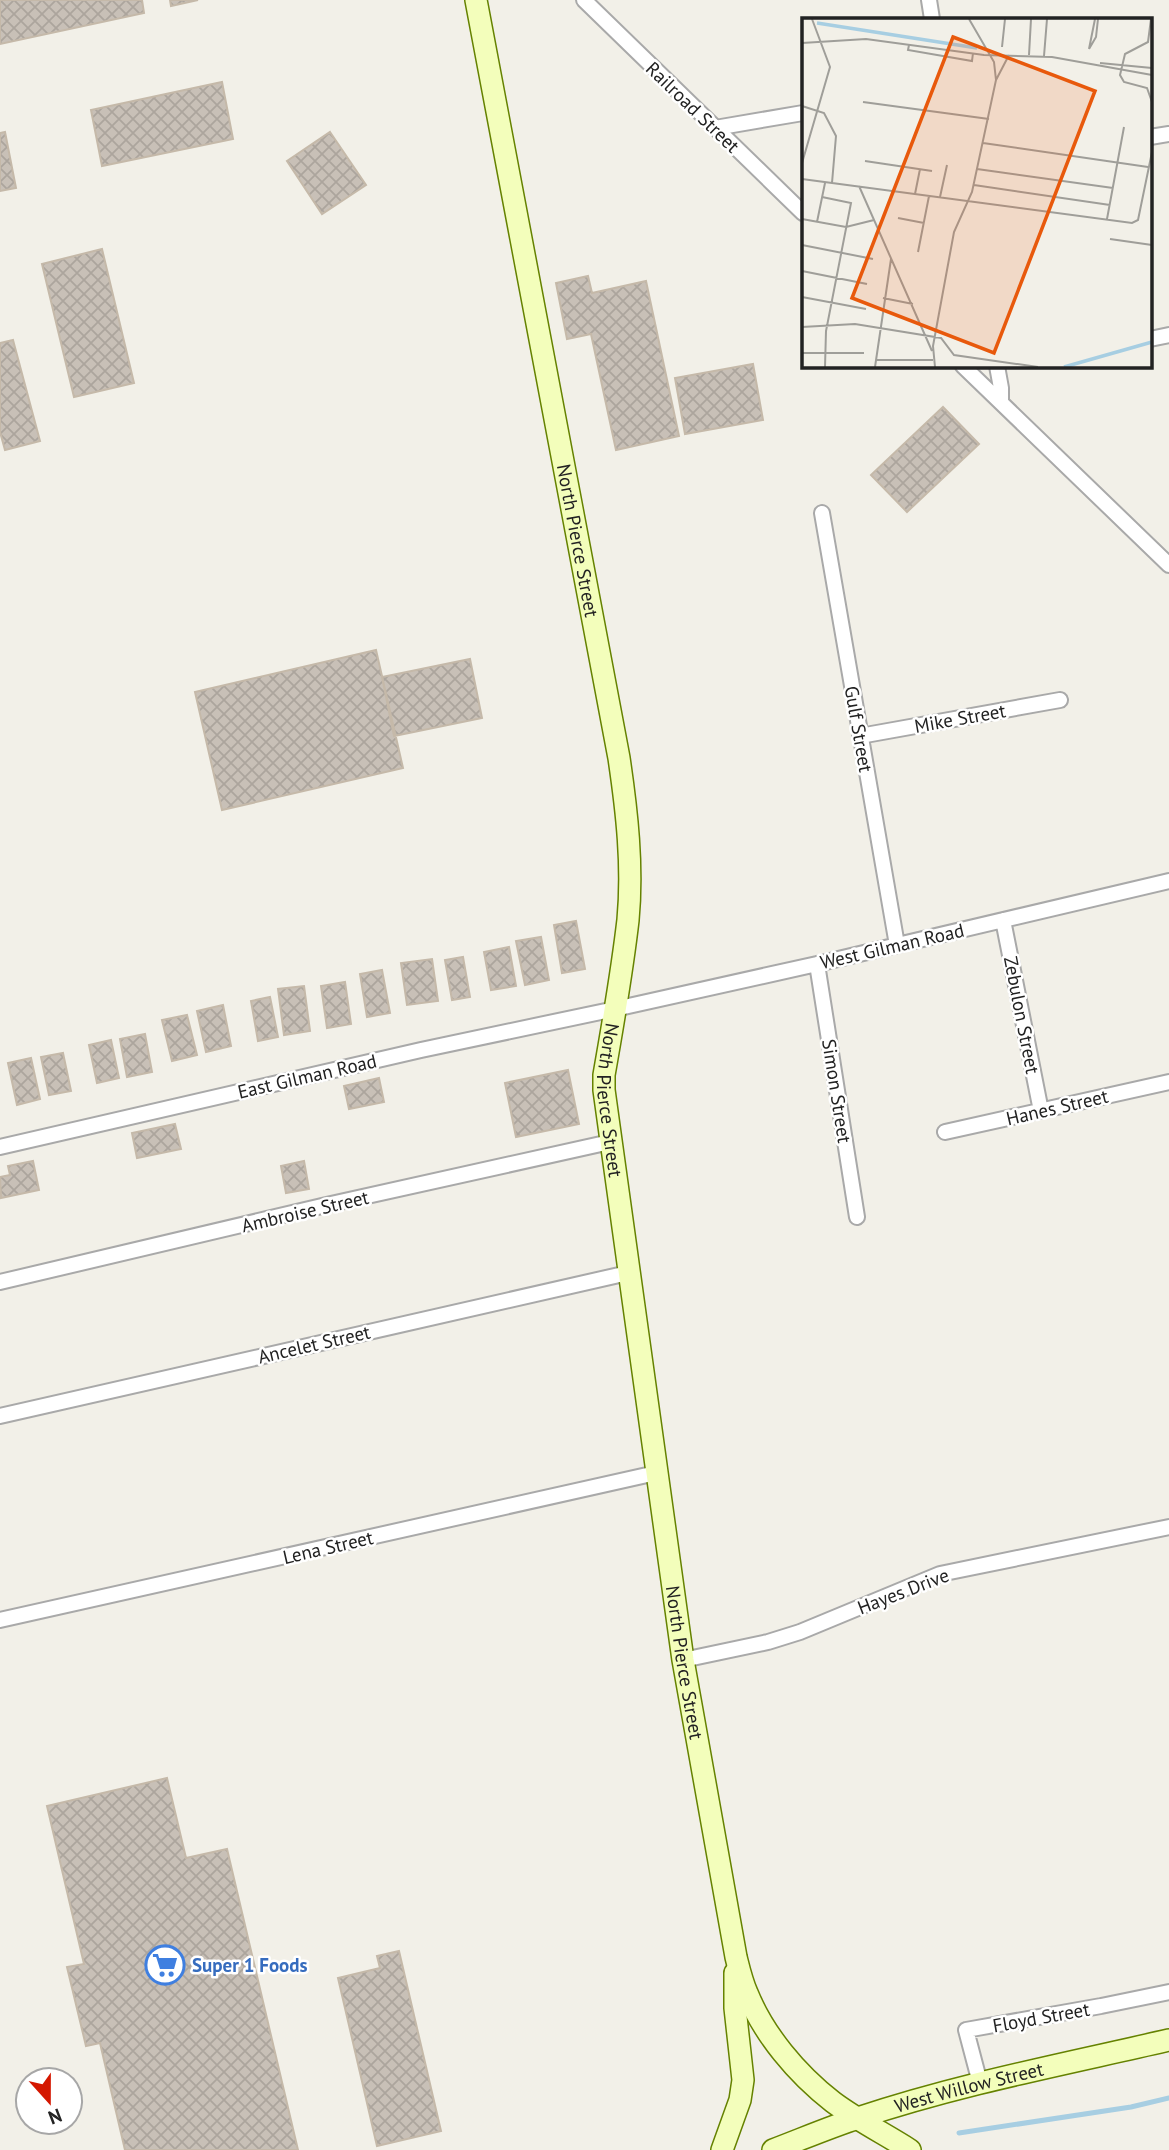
<svg xmlns="http://www.w3.org/2000/svg" width="1169" height="2150" viewBox="0 0 1169 2150" font-family="'PT Sans',sans-serif">
<style>
.lines{fill:none;stroke-linecap:round;stroke-linejoin:round}
.stream{stroke:#a7cee2;stroke-width:5}
.building{fill:url(#building-cross-hatch);stroke:#c5b9a9;stroke-width:2}
.street-casing{stroke:#a9a9a9;stroke-width:18}
.secondary-casing{stroke:#658200;stroke-width:24}
.street{stroke:#fff;stroke-width:14}
.secondary{stroke:#f3febb;stroke-width:21}
.labels{text-anchor:middle;dominant-baseline:central;stroke-width:5;stroke-linejoin:round;paint-order:stroke}
.street-label{font-size:19px;fill:#222;stroke:#fff}
.shop-label{font-size:19px;font-weight:bold;fill:#366cbe;stroke:#fff;text-anchor:start}
.inset-river{fill:none;stroke:#a7cee2;stroke-width:3.5}
.inset-road{fill:none;stroke:#9f9e99;stroke-width:2}
.view{fill:#e8590c;fill-opacity:0.15;stroke:#e8590c;stroke-width:3.5}
.inset-edge{fill:none;stroke:#222;stroke-width:3.5}
</style>
<defs>
<pattern id="building-cross-hatch" width="8" height="8" patternUnits="userSpaceOnUse" patternTransform="scale(1.75)"><rect width="8" height="8" fill="#c8c0b7"/><path d="M0 0l8 8M0 8l8-8" fill="none" stroke="#aca59d"/></pattern>
</defs>
<rect width="100%" height="100%" fill="#f2f0e8"/>
<g class="lines">
<!-- stream -->
<path class="stream" d="M 959,2133 L 1131,2107 L 1169,2098"/>
</g>
<!-- building -->
<path class="building" d="M 0,0 L 142,0 L 144,13 L 0,44 Z
M 170,0 L 198,0 L 171,6 Z
M 222,82 L 233,139 L 102,166 L 91,110 Z
M 5,132 L 16,188 L 0,191 L 0,133 Z
M 330,132 L 366,185 L 322,214 L 287,161 Z
M 102,249 L 134,383 L 74,397 L 42,264 Z
M 588,276 L 592,293 L 646,281 L 679,436 L 616,450 L 591,334 L 567,339 L 556,283 Z
M 13,340 L 40,441 L 5,450 L 0,432 L 0,343 Z
M 753,364 L 763,420 L 685,434 L 675,378 Z
M 943,407 L 979,444 L 907,512 L 871,475 Z
M 376,650 L 403,768 L 222,810 L 195,692 Z
M 470,659 L 482,718 L 394,736 L 382,677 Z
M 576,921 L 585,969 L 562,973 L 554,925 Z
M 541,937 L 549,980 L 525,985 L 516,941 Z
M 509,947 L 516,986 L 491,990 L 484,952 Z
M 463,957 L 470,997 L 452,1000 L 445,960 Z
M 432,959 L 438,1001 L 407,1005 L 401,963 Z
M 382,970 L 390,1013 L 367,1017 L 360,974 Z
M 345,982 L 351,1024 L 327,1028 L 321,986 Z
M 304,986 L 310,1031 L 284,1035 L 278,989 Z
M 270,997 L 278,1037 L 258,1041 L 251,1001 Z
M 223,1005 L 231,1046 L 206,1052 L 197,1011 Z
M 187,1015 L 197,1055 L 172,1061 L 162,1020 Z
M 145,1034 L 152,1072 L 127,1077 L 120,1039 Z
M 111,1040 L 119,1078 L 97,1083 L 89,1045 Z
M 63,1053 L 71,1091 L 49,1095 L 41,1057 Z
M 31,1058 L 40,1099 L 17,1105 L 8,1063 Z
M 568,1070 L 579,1124 L 516,1137 L 505,1083 Z
M 379,1078 L 384,1102 L 349,1109 L 344,1086 Z
M 175,1124 L 181,1149 L 137,1158 L 132,1133 Z
M 33,1161 L 39,1190 L 1,1198 L 0,1177 L 10,1175 L 8,1166 Z
M 304,1161 L 309,1189 L 286,1193 L 281,1166 Z
M 167,1778 L 186,1858 L 227,1849 L 298,2150 L 125,2150 L 100,2043 L 86,2046 L 67,1967 L 84,1964 L 47,1806 Z
M 399,1951 L 441,2131 L 377,2146 L 338,1978 L 380,1968 L 377,1956 Z"/>
<g class="lines">
<!-- street casing -->
<g class="street-casing">
<path id="street" d="M 584,0 L 803,213
M 929,0 L 932,19
M 715,128 L 803,113
M 1150,137 L 1169,134
M 1150,339 L 1169,335
M 963,366 L 1169,565
M 997,366 L 1001,388 L 1001,402
M 822,513 L 897,945
M 860,736 L 1060,700
M 1003,920 L 1041,1111
M 817,964 L 857,1217
M 945,1132 L 1169,1082
M 0,1147 L 421,1050 L 615,1009 L 817,964 L 1169,881
M 0,1282 L 322,1206 L 610,1142
M 0,1416 L 628,1273
M 0,1620 L 656,1473
M 683,1660 L 768,1642 L 800,1632 L 940,1574 L 1169,1527
M 980,2083 L 966,2030 L 1101,2006 L 1169,1992"/>
</g>
<!-- secondary casing -->
<g class="secondary-casing">
<g id="secondary">
<path id="s1" d="M 476,0 L 619,758 C 627,812 633,866 628,920 C 622,972 613,1024 604,1075 L 604,1090 L 683,1660 L 736,1957 C 739,1969 742,1982 747,1993 C 764,2035 797,2074 833,2102 C 857,2120 885,2134 910,2150"/>
<path d="M 722,2150 L 740,2100 L 743,2080 L 735,2008 L 735,1973"/>
<path id="s2" d="M 773,2150 C 802,2139 830,2127 858,2118 C 960,2084 1065,2064 1169,2040"/>
</g>
</g>
<!-- street -->
<use href="#street" class="street"/>
<!-- secondary -->
<use href="#secondary" class="secondary"/>
</g>
<!-- icons -->
<defs>
<g id="supermarket-ring" transform="scale(2.0125)"><circle r="9.5" fill="#fff" stroke="#3f7fe0" stroke-width="1.5"/><path d="M-6-5.5h2.5l.6 2H6L4.5 2H-2.5L-4.4-4H-6ZM-1.5 3.2a1.3 1.3 0 1 0 .1 0ZM3 3.2a1.3 1.3 0 1 0 .1 0Z" fill="#3f7fe0"/></g>
</defs>
<g fill-rule="evenodd">
<use href="#supermarket-ring" x="165" y="1965"/>
</g>
<g class="labels">
<!-- street labels -->
<g class="street-label">
<text transform="translate(693 107) rotate(44)">Railroad Street</text>
<text stroke="none"><textPath href="#s1" startOffset="550">North Pierce Street</textPath></text>
<text transform="translate(960 718) rotate(-10)">Mike Street</text>
<text transform="translate(859 729) rotate(80)">Gulf Street</text>
<text transform="translate(892 946) rotate(-13)">West Gilman Road</text>
<text transform="translate(1022 1015) rotate(79)">Zebulon Street</text>
<text transform="translate(307 1076) rotate(-13)">East Gilman Road</text>
<text transform="translate(837 1091) rotate(81)">Simon Street</text>
<text stroke="none"><textPath href="#s1" startOffset="1116">North Pierce Street</textPath></text>
<text transform="translate(1057 1107) rotate(-13)">Hanes Street</text>
<text transform="translate(305 1211) rotate(-13)">Ambroise Street</text>
<text transform="translate(314 1344) rotate(-13)">Ancelet Street</text>
<text transform="translate(328 1547) rotate(-13)">Lena Street</text>
<text transform="translate(903 1591) rotate(-21)">Hayes Drive</text>
<text stroke="none"><textPath href="#s1" startOffset="1684">North Pierce Street</textPath></text>
<text transform="translate(1041 2017) rotate(-10)">Floyd Street</text>
<text stroke="none"><textPath href="#s2" startOffset="206">West Willow Street</textPath></text>
</g>
<!-- shop labels -->
<g class="shop-label">
<text x="192" y="1965">Super 1 Foods</text>
</g>
</g>
<!-- overview -->
<g transform="translate(802 18)">
<rect width="350" height="350" fill="#f2f0e8"/>
<path class="inset-river" d="M 15,5 L 175,30M 262,349 L 350,324"/>
<path class="inset-road" d="M 349,1 L 346,24 L 323,36 L 318,57 L 322,64 L 345,70 L 350,84M 0,25 L 64,21 L 182,37 L 250,39 L 350,57M 107,27 L 106,32 L 170,43 L 171,35M 200,29 L 203,1M 287,31 L 294,19 L 296,1M 287,31 L 293,1M 227,37 L 229,1M 242,38 L 245,1M 298,45 L 350,50M 194,62 L 207,37M 61,84 L 187,101M 0,88 L 22,95 L 34,118 L 30,165M 181,125 L 346,149M 63,143 L 130,153M 0,145 L 28,49 L 10,1M 175,151 L 311,170M 0,161 L 330,205 L 336,202 L 350,134M 172,167 L 308,187M 57,168 L 130,333M 113,176 L 118,151M 20,179 L 49,185 L 24,313 L 23,349M 138,179 L 145,147M 96,200 L 122,205M 0,201 L 44,209 L 72,202M 305,201 L 322,109M 15,204 L 23,165M 308,221 L 350,227M 0,227 L 71,241M 116,234 L 127,178M 0,253 L 65,266M 0,279 L 64,291M 81,280 L 111,286M 0,309 L 53,306 L 139,320 L 152,337 L 236,349M 0,335 L 62,335M 74,342 L 131,342M 73,349 L 89,241M 133,349 L 131,328 L 152,214 L 170,174 L 194,62 L 192,44 L 167,1"/>
<path class="view" d="M 151,19 L 293,73 L 192,335 L 50,280 Z"/>
<rect width="350" height="350" class="inset-edge"/>
</g>
<!-- north arrow -->
<g transform="translate(49 2101) rotate(159)"><circle r="33" fill="#ffffff" stroke="#a7a7a7" stroke-width="2"/>
<path d="M0-5L12 26L0 18L-12 26Z" fill="#d41700"/>
<text y="-10" font-size="19" font-weight="bold" text-anchor="middle" fill="#222222">N</text>
</g>
</svg>
